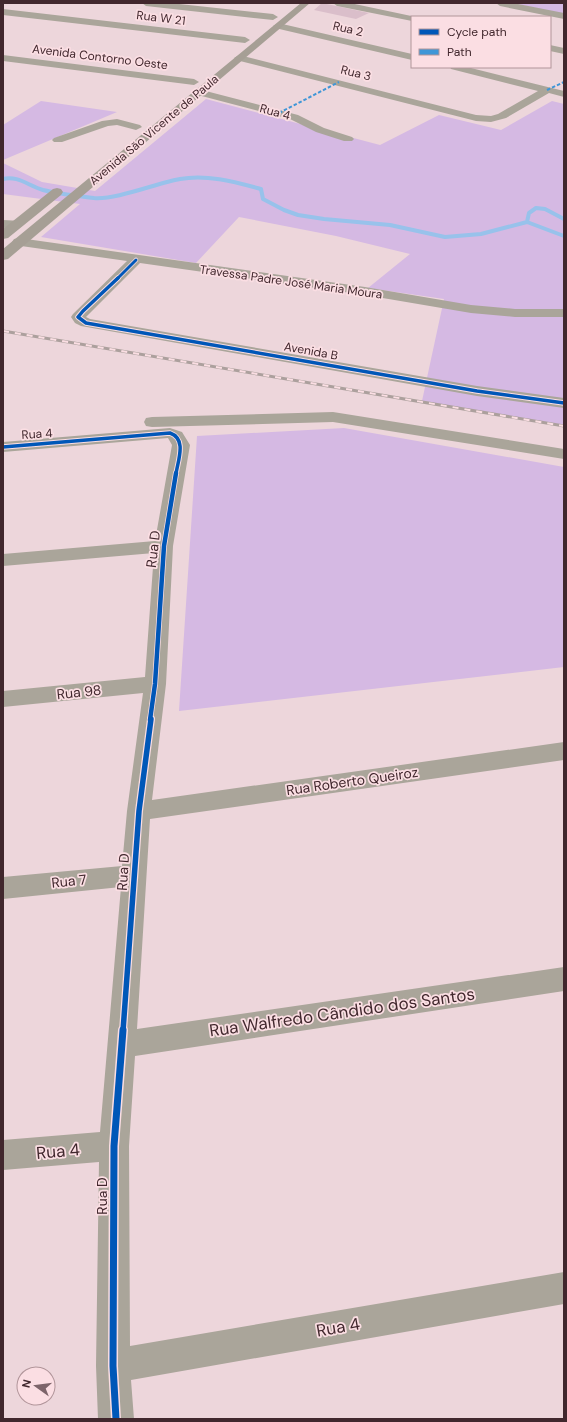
<svg xmlns="http://www.w3.org/2000/svg" width="567" height="1422" viewBox="0 0 567 1422" font-family="'DM Sans',sans-serif">
<style>
.green{fill:#d5b9e3}
.lines{fill:none;stroke-linecap:round;stroke-linejoin:round}
.stream{stroke:#98c2eb;stroke-width:4}
.building{fill:#dabeca}
.minor{fill:#aaa59a;fill-rule:evenodd}
.tertiary{fill:#aaa59a;fill-rule:evenodd}
.primary{fill:#a69f95;fill-rule:evenodd}
.rail-casing{stroke:#aca09d;stroke-width:3}
.rail{stroke:#fbdee3;stroke-width:2;stroke-dasharray:6;stroke-linecap:butt}
.quiet{stroke:#3f96d7;stroke-width:2;stroke-dasharray:3.5 2;stroke-linecap:butt}
.cycleway-far4-casing{stroke:#fbdee3;stroke-width:4.5}
.cycleway-far3-casing{stroke:#fbdee3;stroke-width:5.5}
.cycleway-far2-casing{stroke:#fbdee3;stroke-width:6}
.cycleway-far1-casing{stroke:#fbdee3;stroke-width:8}
.cycleway-casing{stroke:#fbdee3;stroke-width:10}
.cycleway-far4{stroke:#0057b8;stroke-width:3}
.cycleway-far3{stroke:#0057b8;stroke-width:3.5}
.cycleway-far2{stroke:#0057b8;stroke-width:4.5}
.cycleway-far1{stroke:#0057b8;stroke-width:5.5}
.cycleway{stroke:#0057b8;stroke-width:7}
.labels{text-anchor:middle;dominant-baseline:central;stroke-width:3.5;stroke-linejoin:round;paint-order:stroke}
.far-street-label{font-size:12px;fill:#41272d;stroke:#fbdee3}
.street-label{font-size:14px;fill:#41272d;stroke:#fbdee3}
.near-street-label{font-size:17px;fill:#41272d;stroke:#fbdee3}
</style>
<rect width="100%" height="100%" fill="#edd6db"/>
<!-- green -->
<path class="green" d="M 512,3 L 564,3 L 564,14 Z
M 206,99 L 380,145 L 439,115 L 501,130 L 552,101 L 564,104 L 564,426 L 422,401 L 444,299 L 368,288 L 410,254 L 336,236 L 239,217 L 196,263 L 41,237 L 80,204 L 3,194 L 3,163 L 42,182 L 95,191 Z
M 41,101 L 117,112 L 3,160 L 3,125 Z
M 344,428 L 564,467 L 564,667 L 179,711 L 197,436 Z"/>
<g class="lines">
<!-- stream -->
<path class="stream" d="M 3,179 C 17,175 29,186 43,190 C 59,194 78,196 94,198 C 116,200 157,183 180,179 C 207,174 235,182 261,189 L 263,199 L 284,210 L 298,215 L 324,219 L 390,225 L 445,237 L 481,234 L 527,222 L 529,213 L 536,208 L 545,209 L 564,219
M 527,222 L 564,236"/>
</g>
<!-- building -->
<path class="building" d="M 322,3 L 369,13 L 356,19 L 314,10 Z"/>
<g class="lines">
<!-- minor -->
<path class="minor" d="M 142,3 L 170,3 L 273,14 L 278,17 L 273,20 L 146,6 Z
M 333,3 L 350,3 L 416,17 L 412,17 L 412,21 L 337,6 Z
M 496,3 L 513,3 L 564,13 L 564,19 L 500,6 Z
M 3,9 L 245,37 L 250,40 L 245,43 L 3,15 Z
M 278,23 L 412,54 L 412,60 L 275,28 L 273,26 Z
M 550,45 L 564,48 L 564,54 L 550,51 Z
M 239,55 L 476,115 L 491,116 L 498,114 L 538,91 L 451,69 L 450,67 L 467,67 L 564,91 L 564,97 L 549,93 L 506,118 L 491,122 L 476,121 L 236,60 L 234,58 Z
M 198,89 L 298,115 L 324,128 L 352,137 L 354,139 L 352,141 L 344,141 L 316,132 L 290,119 L 194,94 L 193,92 L 194,90 Z
M 117,119 L 140,125 L 142,127 L 136,130 L 117,125 L 108,126 L 62,142 L 54,142 L 52,140 L 54,138 L 102,121 Z
M 3,220 L 21,221 L 22,224 L 21,227 L 3,228 Z
M 19,238 L 365,287 L 471,305 L 515,309 L 564,309 L 564,317 L 515,317 L 471,313 L 365,295 L 140,263 L 86,317 L 90,319 L 477,386 L 564,398 L 564,408 L 477,396 L 81,326 L 75,323 L 71,317 L 73,314 L 127,261 L 14,245 L 12,242 L 14,239 Z
M 333,412 L 564,449 L 564,459 L 333,422 L 152,427 L 146,426 L 144,422 L 146,418 L 152,417 Z
M 170,428 L 182,432 L 190,445 L 173,546 L 166,684 L 152,800 L 564,742 L 564,760 L 150,819 L 137,1029 L 564,967 L 564,991 L 135,1056 L 129,1146 L 130,1346 L 564,1272 L 564,1304 L 131,1380 L 134,1419 L 98,1419 L 96,1366 L 99,1162 L 3,1170 L 3,1140 L 100,1132 L 121,887 L 3,899 L 3,877 L 122,866 L 127,811 L 143,693 L 3,707 L 3,691 L 145,677 L 154,553 L 3,566 L 3,554 L 155,541 L 172,445 L 168,438 L 3,452 L 3,442 Z"/>
<!-- tertiary -->
<path class="tertiary" d="M 3,55 L 194,79 L 199,82 L 194,85 L 3,61 Z"/>
<!-- primary -->
<path class="primary" d="M 301,3 L 310,3 L 8,259 L 3,260 L 3,249 Z
M 57,188 L 61,189 L 63,192 L 61,195 L 8,238 L 3,239 L 3,229 L 53,189 Z"/>
<!-- rail casing -->
<g class="rail-casing">
<path id="rail" d="M 3,331 L 564,426"/>
</g>
<!-- rail -->
<use href="#rail" class="rail"/>
<!-- quiet -->
<path class="quiet" d="M 547,90 L 564,82
M 279,113 L 339,82"/>
<!-- cycleway-far4 casing -->
<g class="cycleway-far4-casing">
<path id="cycleway-far4" d="M 117,279 L 136,260"/>
</g>
<!-- cycleway-far3 casing -->
<g class="cycleway-far3-casing">
<path id="cycleway-far3" d="M 118,278 L 83,311 L 78,317 L 86,323 L 477,391 L 564,403
M 3,447 L 170,433 C 187,439 178,460 176,474"/>
</g>
<!-- cycleway-far2 casing -->
<g class="cycleway-far2-casing">
<path id="cycleway-far2" d="M 150,720 L 155,684 L 164,546 L 176,473"/>
</g>
<!-- cycleway-far1 casing -->
<g class="cycleway-far1-casing">
<path id="cycleway-far1" d="M 123,1031 L 139,811 L 151,719"/>
</g>
<!-- cycleway casing -->
<g class="cycleway-casing">
<path id="cycleway" d="M 116,1419 L 113,1366 L 114,1146 L 123,1030"/>
</g>
<!-- cycleway-far4 -->
<use href="#cycleway-far4" class="cycleway-far4"/>
<!-- cycleway-far3 -->
<use href="#cycleway-far3" class="cycleway-far3"/>
<!-- cycleway-far2 -->
<use href="#cycleway-far2" class="cycleway-far2"/>
<!-- cycleway-far1 -->
<use href="#cycleway-far1" class="cycleway-far1"/>
<!-- cycleway -->
<use href="#cycleway" class="cycleway"/>
</g>
<g class="labels">
<!-- far-street labels -->
<g class="far-street-label">
<text transform="translate(161 18) rotate(7)">Rua W 21</text>
<text transform="translate(348 29) rotate(13)">Rua 2</text>
<text transform="translate(100 57) rotate(7)">Avenida Contorno Oeste</text>
<text transform="translate(356 73) rotate(14)">Rua 3</text>
<text transform="translate(275 112) rotate(15)">Rua 4</text>
<text transform="translate(154 130) rotate(-40)">Avenida São Vicente de Paula</text>
<text transform="translate(291 282) rotate(8)">Travessa Padre José Maria Moura</text>
<text transform="translate(311 351) rotate(10)">Avenida B</text>
<text transform="translate(37 434) rotate(-4)">Rua 4</text>
</g>
<!-- street labels -->
<g class="street-label">
<text transform="translate(153 549) rotate(-83)">Rua D</text>
<text transform="translate(79 692) rotate(-6)">Rua 98</text>
<text transform="translate(352 781) rotate(-8)">Rua Roberto Queiroz</text>
<text transform="translate(123 872) rotate(-86)">Rua D</text>
<text transform="translate(69 881) rotate(-6)">Rua 7</text>
<text transform="translate(102 1196) rotate(-90)">Rua D</text>
</g>
<!-- near-street labels -->
<g class="near-street-label">
<text transform="translate(342 1012) rotate(-8)">Rua Walfredo Cândido dos Santos</text>
<text transform="translate(58 1151) rotate(-5)">Rua 4</text>
<text transform="translate(338 1327) rotate(-10)">Rua 4</text>
</g>
</g>
<!-- border -->
<rect width="567" height="1422" fill="none" stroke="#41272d" stroke-width="8"/>
<!-- legend -->
<rect x="411" y="16" width="140" height="52" fill="#fbdee3" stroke="#b1959a"/>
<rect x="419" y="29" width="20" height="6" fill="#0057b8" stroke="#b1959a"/>
<text x="447" y="36" font-size="12" fill="#41272d">Cycle path</text>
<rect x="419" y="49" width="20" height="6" fill="#3f96d7" stroke="#b1959a"/>
<text x="447" y="56" font-size="12" fill="#41272d">Path</text>
<!-- north arrow -->
<g transform="translate(36 1386) rotate(284)"><circle r="19" fill="#fbdee3" stroke="#b1959a"/>
<path d="M0-3L7 15L0 10L-7 15Z" fill="#7d646a"/>
<text y="-6" font-size="11" font-weight="bold" text-anchor="middle" fill="#41272d">N</text>
</g>
</svg>
